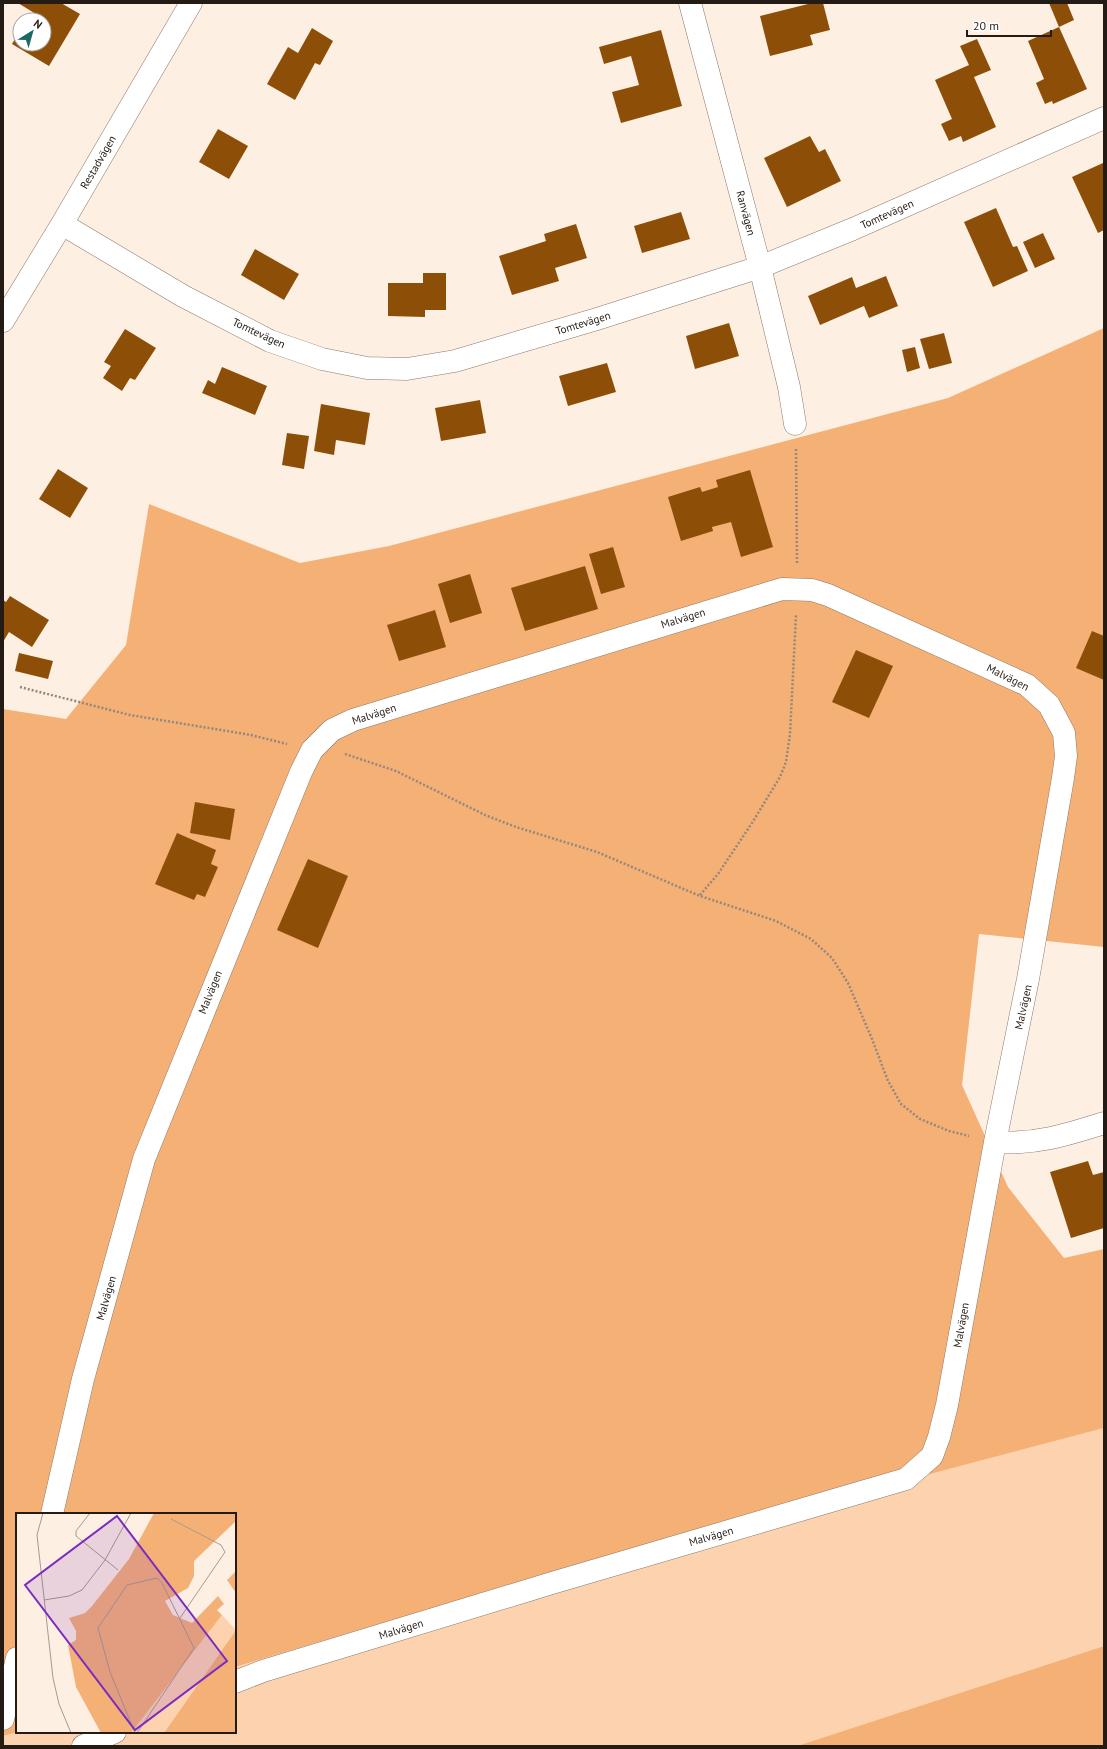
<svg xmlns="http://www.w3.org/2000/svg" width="1107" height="1749" viewBox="0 0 1107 1749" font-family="'PT Sans',sans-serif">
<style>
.green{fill:#fcd2af}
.forest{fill:#f5b075}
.building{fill:#8d4f08}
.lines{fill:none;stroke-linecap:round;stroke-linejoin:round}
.minor-casing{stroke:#8d7867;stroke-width:23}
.path{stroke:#93877e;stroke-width:2.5;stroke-dasharray:2 2;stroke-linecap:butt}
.minor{stroke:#fff;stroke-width:22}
.labels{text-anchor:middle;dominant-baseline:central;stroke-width:4;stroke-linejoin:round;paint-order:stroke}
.street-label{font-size:11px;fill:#231b14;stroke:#fff}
.inset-road{fill:none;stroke:#a69a90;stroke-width:1}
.view{fill:#7b2cbf;fill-opacity:0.15;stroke:#7b2cbf;stroke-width:2}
.inset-edge{fill:none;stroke:#231b14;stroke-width:2}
</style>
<rect width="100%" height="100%" fill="#feefe3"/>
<!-- green -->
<path class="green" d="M 1104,1428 L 1104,1646 L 797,1746 L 3,1746 L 3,1736 L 17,1732 L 235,1732 L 235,1667 L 503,1587 Z"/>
<!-- forest -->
<path class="forest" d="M 1104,328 L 1104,947 L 979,934 L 962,1085 L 1008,1187 L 1064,1258 L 1104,1249 L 1104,1428 L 503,1587 L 235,1667 L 235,1514 L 17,1514 L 17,1732 L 3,1736 L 3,709 L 66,719 L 126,645 L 149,504 L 300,563 L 389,546 L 948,398 Z
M 1104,1646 L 1104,1746 L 797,1746 Z"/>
<!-- building -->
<path class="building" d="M 18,3 L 61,3 L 80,14 L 49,66 L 12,44 L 19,32 L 20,44 L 44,44 L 44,19 Z
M 812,3 L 823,3 L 830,30 L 810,35 L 813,45 L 770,56 L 760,16 Z
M 1049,3 L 1067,3 L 1074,20 L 1059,27 Z
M 1059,27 L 1087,89 L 1053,104 L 1052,101 L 1045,104 L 1036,83 L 1044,79 L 1028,41 Z
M 312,28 L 333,41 L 320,65 L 315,63 L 295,100 L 267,84 L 288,47 L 298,53 Z
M 661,30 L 682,106 L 621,123 L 612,92 L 639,85 L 631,56 L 604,64 L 599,47 Z
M 977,39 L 991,70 L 974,77 L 996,127 L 963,142 L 961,136 L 949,141 L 941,124 L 952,119 L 935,80 L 969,65 L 960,46 Z
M 218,129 L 248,146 L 229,179 L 199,162 Z
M 810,136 L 819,152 L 825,149 L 841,181 L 787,207 L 764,158 Z
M 1103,163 L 1104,230 L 1098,233 L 1072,177 Z
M 996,208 L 1013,247 L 1017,246 L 1028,271 L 993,287 L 964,222 Z
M 681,212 L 690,239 L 642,253 L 634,226 Z
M 576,224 L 587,258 L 555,268 L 559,281 L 512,295 L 499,256 L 546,241 L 544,234 Z
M 1043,233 L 1055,259 L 1035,268 L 1023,242 Z
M 255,249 L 299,274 L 284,300 L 241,275 Z
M 423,273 L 446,273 L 446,310 L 425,310 L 425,317 L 388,316 L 388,283 L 423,283 Z
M 886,276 L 898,306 L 869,318 L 864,306 L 820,325 L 808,296 L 852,277 L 856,288 Z
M 729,323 L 739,356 L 695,369 L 686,336 Z
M 125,329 L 156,348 L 135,380 L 130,378 L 122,391 L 103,378 L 111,366 L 104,362 Z
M 944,333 L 952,363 L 929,369 L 920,339 Z
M 915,347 L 920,368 L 907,372 L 902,350 Z
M 607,363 L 616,392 L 568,406 L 559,376 Z
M 222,367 L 267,386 L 255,415 L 202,393 L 208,380 L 215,384 Z
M 480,400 L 486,433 L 441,441 L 435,408 Z
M 321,404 L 370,413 L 365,445 L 336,440 L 334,455 L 314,451 Z
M 287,433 L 309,436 L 304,469 L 282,465 Z
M 58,469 L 88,488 L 70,518 L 39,499 Z
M 750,470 L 773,547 L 741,557 L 731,522 L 712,527 L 713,531 L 681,541 L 668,497 L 700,487 L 702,492 L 718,487 L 716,480 Z
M 613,547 L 625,587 L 601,594 L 589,554 Z
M 585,566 L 598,609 L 525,631 L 511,588 Z
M 470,574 L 482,613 L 450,623 L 438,584 Z
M 10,596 L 49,620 L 32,647 L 9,632 L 3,642 L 3,600 L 6,602 Z
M 435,610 L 446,647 L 399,661 L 387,625 Z
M 1092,631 L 1104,636 L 1104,680 L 1076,668 Z
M 856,650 L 893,666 L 869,718 L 832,702 Z
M 19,653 L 53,661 L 48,679 L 15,671 Z
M 195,802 L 235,809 L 230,840 L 190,833 Z
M 177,833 L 216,850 L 211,864 L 218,867 L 205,897 L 197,894 L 194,900 L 155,884 Z
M 308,859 L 348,876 L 318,948 L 277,930 Z
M 1088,1161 L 1093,1175 L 1104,1172 L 1104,1228 L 1071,1238 L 1050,1172 Z"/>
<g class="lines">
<!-- minor casing -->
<g class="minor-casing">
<path id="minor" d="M 690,3 L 760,267 L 789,387 L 795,424
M 62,224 L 183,296 L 270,341 L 322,359 L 367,368 L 407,369 L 455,361 L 597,319 L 760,267 L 853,229 L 1104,118
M 3,321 L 62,224 L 191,3
M 995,1142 C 1035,1145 1066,1135 1104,1123
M 52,1514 L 83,1379 L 144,1159 L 301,772 L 312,750 L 332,730 L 353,720 L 782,589 L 812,590 L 828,595 L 1027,685 L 1049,705 L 1064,733 L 1066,756 L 1063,778 L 1028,979 L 995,1142 L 947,1405 L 939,1437 L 932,1456 L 906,1479 L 552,1583 L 263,1671 L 235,1682
M 3,1719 L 17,1658
M 83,1746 L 115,1732"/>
</g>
<!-- path -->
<path class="path" d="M 796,449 L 797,564
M 20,687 L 130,715 L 251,735 L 287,744
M 345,754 L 396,771 L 485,815 L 516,827 L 597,852 L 700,896 L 776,921 L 811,939 L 832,958 L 848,983 L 872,1039 L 888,1081 L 901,1104 L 920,1119 L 949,1131 L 969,1136
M 700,895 L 718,874 L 752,823 L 780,777 L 786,762 L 790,734 L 796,615"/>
<!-- minor -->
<use href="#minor" class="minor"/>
</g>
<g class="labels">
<!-- street labels -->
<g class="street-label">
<text transform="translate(98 162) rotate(-60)">Restadvägen</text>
<text transform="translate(746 213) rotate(75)">Ranvägen</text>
<text transform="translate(887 214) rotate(-24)">Tomtevägen</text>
<text transform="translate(583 323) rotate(-17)">Tomtevägen</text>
<text transform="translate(259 333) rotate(25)">Tomtevägen</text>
<text transform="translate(683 618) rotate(-17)">Malvägen</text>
<text transform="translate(1008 677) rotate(27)">Malvägen</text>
<text transform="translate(374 714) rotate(-18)">Malvägen</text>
<text transform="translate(210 992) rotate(-68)">Malvägen</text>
<text transform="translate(1023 1007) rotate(-78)">Malvägen</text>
<text transform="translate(106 1298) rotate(-74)">Malvägen</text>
<text transform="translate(961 1325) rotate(-80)">Malvägen</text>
<text transform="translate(711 1536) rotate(-16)">Malvägen</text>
<text transform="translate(401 1629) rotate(-17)">Malvägen</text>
</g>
</g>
<!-- overview -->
<g transform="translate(16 1513)">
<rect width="220" height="220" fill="#feefe3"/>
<path d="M 206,102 L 220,117 L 148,220 L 115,220 Z" fill="#fcd2af"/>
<path d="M 138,0 L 220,0 L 220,8 L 178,48 L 178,63 L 172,75 L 149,88 L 157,102 L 176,110 L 202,83 L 208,91 L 201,97 L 206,102 L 115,220 L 85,220 L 60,174 L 52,132 L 60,127 L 60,118 L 53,105 L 69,100 L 76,93 L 113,46 ZM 220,58 L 220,80 L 211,67 ZM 220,117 L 220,220 L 148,220 Z" fill="#f5b075"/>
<path class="inset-road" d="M 27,0 L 21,22 L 37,165 L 43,191 L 55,220M 74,0 L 60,18 L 60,23 L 102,57M 155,6 L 205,32 L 209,39 L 164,105M 28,87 L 53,83 L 66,77 L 89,47 L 115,0M 119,220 L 94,159 L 82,115 L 111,72 L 141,65 L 146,70 L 178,135 L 121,220"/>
<path class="view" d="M 101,3 L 211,148 L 119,217 L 9,72 Z"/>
<rect width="220" height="220" class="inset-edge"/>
</g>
<!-- border -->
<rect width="1107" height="1749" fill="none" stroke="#231b14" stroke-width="8"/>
<!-- north arrow -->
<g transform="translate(32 32) rotate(37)"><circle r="19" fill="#ffffff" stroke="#a7a4a1"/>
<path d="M0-3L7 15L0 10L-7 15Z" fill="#1c6864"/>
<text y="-6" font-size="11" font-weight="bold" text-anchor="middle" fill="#231b14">N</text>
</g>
<!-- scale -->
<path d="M967 30v6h84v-6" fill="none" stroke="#231b14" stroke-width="2"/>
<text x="973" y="30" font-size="12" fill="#231b14" stroke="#ffffff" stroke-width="3" paint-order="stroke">20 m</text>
</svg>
